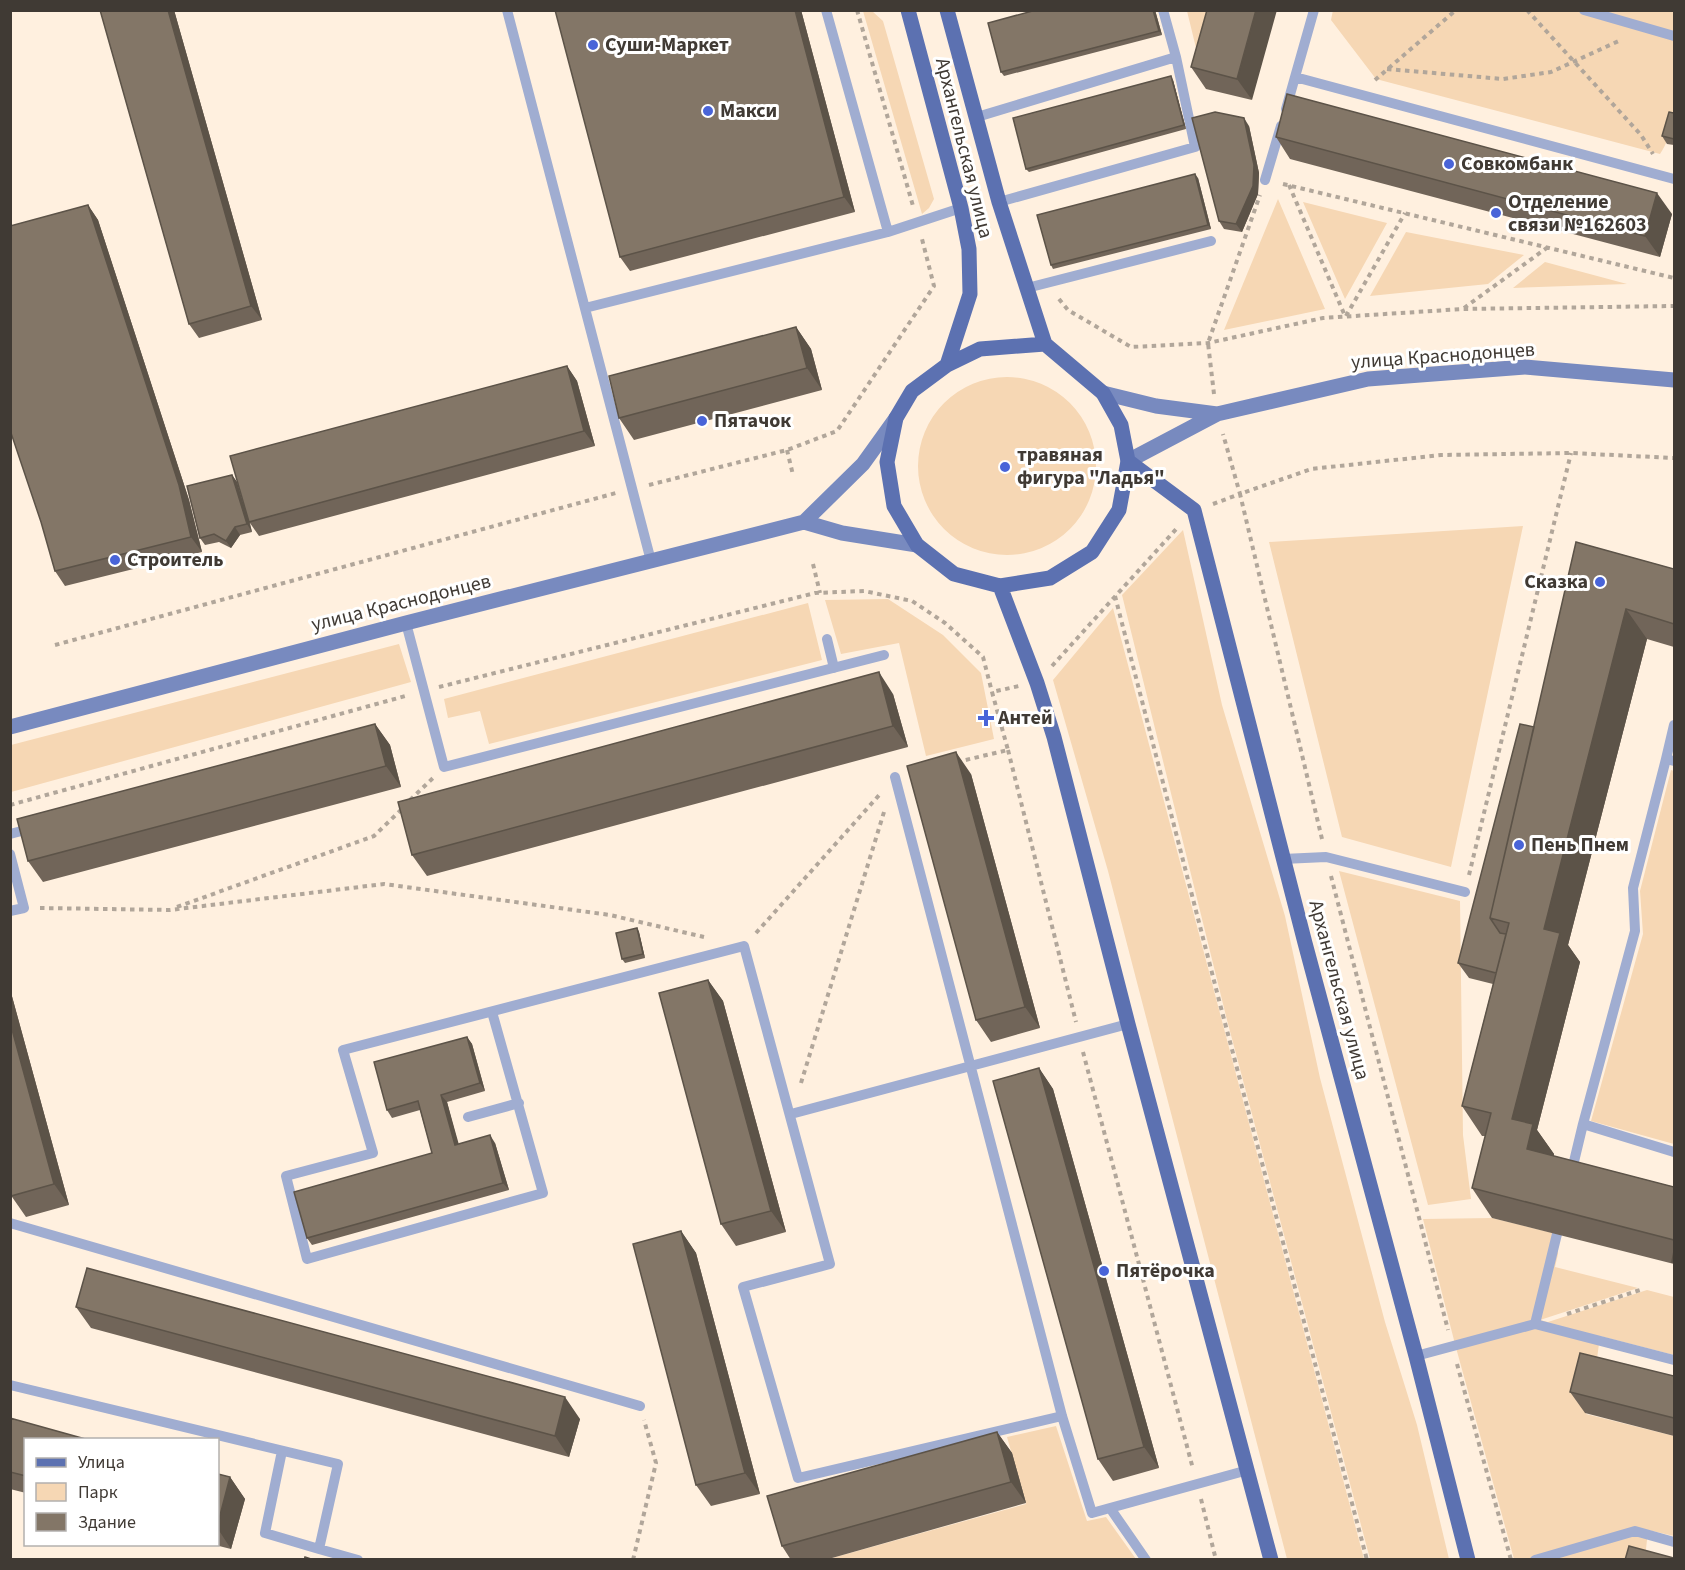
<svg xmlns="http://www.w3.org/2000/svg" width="1685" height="1570" viewBox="0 0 1685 1570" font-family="'Source Sans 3',sans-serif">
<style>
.green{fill:#f6d7b4}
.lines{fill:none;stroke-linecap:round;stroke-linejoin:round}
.path{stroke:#b1a69a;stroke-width:4;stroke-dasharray:4.5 4.5;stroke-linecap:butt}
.lane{stroke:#a0add1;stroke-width:10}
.secondary{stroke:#788abf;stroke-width:15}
.primary{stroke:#5c71b1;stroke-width:15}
.wall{fill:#716559}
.shaded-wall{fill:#5c5348}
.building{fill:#837667;stroke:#5c5348;stroke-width:1.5}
.poi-dot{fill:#4964d8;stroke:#fff;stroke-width:2}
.labels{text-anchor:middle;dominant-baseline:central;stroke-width:6;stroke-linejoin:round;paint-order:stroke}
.poi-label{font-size:20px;font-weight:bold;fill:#403a34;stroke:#fff;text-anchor:start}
.street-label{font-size:20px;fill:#403a34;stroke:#fff}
</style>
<rect width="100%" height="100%" fill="#fff0df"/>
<!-- green -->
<path class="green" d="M 1333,10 L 1674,11 C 1674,51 1683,122 1660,154 L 1376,79 L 1331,20 Z
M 863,11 L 872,11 L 883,21 L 934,199 L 929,208 L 922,214 Z
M 1187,11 L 1228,11 L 1206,89 Z
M 1278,199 L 1325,309 L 1224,330 Z
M 1303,202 L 1387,223 L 1345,299 Z
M 1406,232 L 1524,255 L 1488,284 L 1370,296 Z
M 1545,262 L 1627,284 L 1513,288 Z
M918 466a89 89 0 1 1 178 0a89 89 0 1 1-178 0Z
M 1523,526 L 1451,867 L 1342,837 L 1269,542 Z
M 1183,530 L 1222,705 L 1285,916 L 1320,1078 L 1385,1322 L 1417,1425 L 1449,1559 L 1370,1559 L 1227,1020 L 1122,595 Z
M 888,599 L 943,635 L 981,673 L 994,739 L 926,756 L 899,643 L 841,654 L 825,600 Z
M 808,603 L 822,660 L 489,744 L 480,711 L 448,718 L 444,699 Z
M 1113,608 L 1364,1559 L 1287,1559 L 1108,871 L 1053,680 Z
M 399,644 L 411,682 L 11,792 L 11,745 Z
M 1671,770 L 1674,771 L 1674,1144 L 1591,1121 L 1643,934 L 1640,891 Z
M 1339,871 L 1460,901 L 1463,1135 L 1471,1199 L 1428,1205 Z
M 1492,1218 L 1557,1234 L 1558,1254 L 1555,1267 L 1638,1288 L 1540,1320 L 1548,1322 L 1647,1290 L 1674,1297 L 1674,1355 L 1600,1336 L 1595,1374 L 1586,1414 L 1674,1436 L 1674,1536 L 1648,1530 L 1645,1559 L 1514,1559 L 1455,1344 L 1423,1219 Z
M 1056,1426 L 1087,1521 L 1106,1517 L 1136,1559 L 825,1560 L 1026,1504 L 1007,1437 Z"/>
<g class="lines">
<!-- path -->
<path class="path" d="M 857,10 L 913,206
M 1527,10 L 1641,135 L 1653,154
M 1387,69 L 1503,79 L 1551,72 L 1621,40
M 1375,80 L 1456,10
M 1283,184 L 1674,278
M 1289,185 L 1345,316
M 1059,299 L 1068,310 L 1131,347 L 1208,343 L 1323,318 L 1463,309 L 1674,306
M 1464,308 L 1548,247
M 1346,316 L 1405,213
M 1214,394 L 1208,343 L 1260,195
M 787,450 L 793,475
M 649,485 L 787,450 L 837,431 L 934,286 L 922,239
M 1213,504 L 1240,494 L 1223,434
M 813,564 L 820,593
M 1115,596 L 1220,1004 L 1367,1560
M 55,645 L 616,493
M 1052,666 L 1178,527
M 439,687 L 815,593 L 864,591 L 912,601 L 945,623 L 983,657 L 992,692
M 1008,750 L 1076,1022
M 957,762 L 1008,750 L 992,692 L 1019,686
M 410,800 L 433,778
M 10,805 L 409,695
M 1322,839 L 1240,494 L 1311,469 L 1441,455 L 1571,453 L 1674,458
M 1469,875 L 1571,453
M 1331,876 L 1448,1330
M 177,907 L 374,836 L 403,808
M 40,908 L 170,910 L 384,884 L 610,915 L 704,937
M 756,933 L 881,793
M 1083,1052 L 1193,1469
M 801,1083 L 884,812
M 1567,1314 L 1643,1289
M 1457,1364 L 1511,1560
M 1201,1499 L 1216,1560
M 633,1560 L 656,1463 L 644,1420"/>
<!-- lane -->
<path class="lane" d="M 507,10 L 651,561
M 826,10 L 888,232
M 1314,10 L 1295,77 L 1674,179
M 1584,10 L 1674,36
M 1286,109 L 1295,77
M 977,117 L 1176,57
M 1265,180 L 1281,126
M 999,202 L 1195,147 L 1176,57 L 1163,10
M 1027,288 L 1211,241
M 585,308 L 888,232 L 961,208
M 406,623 L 444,767 L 884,655
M 827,639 L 834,668
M 1666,759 L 1674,725
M 895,777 L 1062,1416 L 1092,1513 L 1110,1508
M 10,834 L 33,828
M 10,854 L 24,908 L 10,911
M 1283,859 L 1326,857 L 1465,892
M 492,1012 L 543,1193 L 307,1259 L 286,1176 L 373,1153 L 343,1050 L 744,946 L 830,1264 L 743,1287 L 798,1478 L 1062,1416
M 791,1114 L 1128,1024
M 468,1117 L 519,1103
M 1583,1124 L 1635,931 L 1633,888 L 1666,759 L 1674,761
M 1571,1174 L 1583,1124 L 1674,1152
M 10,1223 L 640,1406
M 1535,1324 L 1557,1234
M 1416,1356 L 1535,1324 L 1674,1360
M 10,1385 L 338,1464 L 319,1549 L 358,1560
M 282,1451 L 265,1533 L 319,1549
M 1146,1560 L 1110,1508 L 1248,1470
M 1535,1560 L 1635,1531 L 1674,1542"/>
<!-- secondary -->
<path class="secondary" d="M 1103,393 L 1156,406 L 1217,414
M 1128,461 L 1217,414 L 1368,379 L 1525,367 L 1674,380
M 804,522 L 863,464 L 896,418
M 10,727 L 406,623 L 804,522 L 842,533 L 917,545"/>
<!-- primary -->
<path class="primary" d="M 908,10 L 961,208 L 969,249 L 970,294 L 947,365
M 947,10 L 999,202 L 1045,344
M 1045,344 L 1103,393 L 1121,425 L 1128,461 L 1119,510 L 1092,552 L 1050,578 L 1000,586 L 954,574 L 917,545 L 894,506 L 887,462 L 896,418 L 912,391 L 947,365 L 980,349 Z
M 1128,461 L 1194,510 L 1305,943 L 1416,1356 L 1468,1560
M 1000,586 L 1037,683 L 1054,737 L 1128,1024 L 1271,1560"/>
</g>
<!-- wall -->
<path class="wall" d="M 100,10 L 174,10 L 262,320 L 199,338 L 189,324 Z
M 801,10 L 855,212 L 630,271 L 620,257 Z
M 1036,10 L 1155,10 L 1162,35 L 1004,76 L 1001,72 Z
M 1207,10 L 1252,100 L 1206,89 L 1191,67 Z
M 1173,80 L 1186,129 L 1029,172 L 1026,169 Z
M 1674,113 L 1674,145 L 1667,144 L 1662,136 Z
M 1249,126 L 1259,173 L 1258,194 L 1242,232 L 1224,229 L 1219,221 Z
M 1276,137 L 1672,214 L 1660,257 L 1290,159 Z
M 1198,178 L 1211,229 L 1053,269 L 1051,265 Z
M 88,205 L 98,220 L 189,500 L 202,552 L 65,586 L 55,571 Z
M 796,327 L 811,349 L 822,390 L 634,440 L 619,418 Z
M 567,366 L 577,381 L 595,446 L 259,536 L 250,523 L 252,532 L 240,535 L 231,548 L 219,542 L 205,545 L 200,538 L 232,475 L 237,482 L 243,503 Z
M 1576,542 L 1674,569 L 1674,647 L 1647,639 L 1568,945 L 1580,962 L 1537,1130 L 1554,1154 L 1554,1156 L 1674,1187 L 1674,1265 L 1674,1264 L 1492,1218 L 1472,1188 L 1485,1136 L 1482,1136 L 1462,1106 L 1493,984 L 1469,978 L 1458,963 L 1534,727 Z
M 893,694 L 908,747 L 427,876 L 412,855 Z
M 375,724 L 390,745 L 401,787 L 43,882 L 28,861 Z
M 971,774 L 1040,1028 L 991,1042 L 976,1020 Z
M 637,928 L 639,932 L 645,958 L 625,963 L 622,959 Z
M 708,980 L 723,1001 L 786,1232 L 736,1246 L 721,1224 Z
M 10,989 L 69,1205 L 26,1217 L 10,1194 Z
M 467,1037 L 472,1044 L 485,1091 L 447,1102 L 458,1144 L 495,1143 L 509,1190 L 312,1245 L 307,1238 L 432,1153 L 420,1110 L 392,1118 L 387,1110 Z
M 1039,1068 L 1053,1089 L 1159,1468 L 1113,1481 L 1098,1459 Z
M 681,1231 L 696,1253 L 760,1494 L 711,1506 L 696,1485 Z
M 76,1307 L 580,1419 L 569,1457 L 91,1328 Z
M 1674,1376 L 1674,1436 L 1585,1413 L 1570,1392 Z
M 10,1418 L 26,1440 L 26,1493 L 10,1489 Z
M 997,1432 L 1012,1453 L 1026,1503 L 825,1560 L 791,1560 L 782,1546 Z
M 218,1474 L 230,1477 L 245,1499 L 231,1549 L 215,1545 L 218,1545 Z"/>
<!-- shaded-wall -->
<path class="shaded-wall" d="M 168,10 L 174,10 L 262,320 L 251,306 Z
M 795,10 L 801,10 L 855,212 L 844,197 Z
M 1153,10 L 1155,10 L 1162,35 L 1159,31 Z
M 1256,10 L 1277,10 L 1252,100 L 1237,79 Z
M 1171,76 L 1173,80 L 1186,129 L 1184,125 Z
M 1244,118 L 1249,126 L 1259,173 L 1258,194 L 1242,232 L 1236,224 Z
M 1195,174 L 1198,178 L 1211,229 L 1208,225 Z
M 1657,193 L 1672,214 L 1660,257 L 1645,236 Z
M 88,205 L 98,220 L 189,500 L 202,552 L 191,537 Z
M 796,327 L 811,349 L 822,390 L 807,368 Z
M 567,366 L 577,381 L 595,446 L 584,431 Z
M 232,475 L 237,482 L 252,532 L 247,524 Z
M 235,527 L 240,535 L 231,548 L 226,541 Z
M 1626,609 L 1647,639 L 1568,945 L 1580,962 L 1537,1130 L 1554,1154 L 1548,1179 L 1527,1149 L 1512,1119 L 1544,929 Z
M 879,672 L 893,694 L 908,747 L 893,726 Z
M 375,724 L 390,745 L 401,787 L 386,766 Z
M 956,752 L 971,774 L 1040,1028 L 1025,1007 Z
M 637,928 L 639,932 L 645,958 L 643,954 Z
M 708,980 L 723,1001 L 786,1232 L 771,1211 Z
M 10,989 L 69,1205 L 54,1184 L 10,1022 Z
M 467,1037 L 472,1044 L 485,1091 L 480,1083 Z
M 1039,1068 L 1053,1089 L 1159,1468 L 1144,1447 Z
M 441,1095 L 447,1102 L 461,1152 L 455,1145 Z
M 490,1135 L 495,1143 L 509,1190 L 503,1183 Z
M 681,1231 L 696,1253 L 760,1494 L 745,1473 Z
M 565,1397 L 580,1419 L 569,1457 L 555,1436 Z
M 997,1432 L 1012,1453 L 1026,1503 L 1011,1482 Z
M 230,1477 L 245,1499 L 231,1549 L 218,1529 L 218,1523 Z"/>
<!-- building -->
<path class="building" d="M 100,10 L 168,10 L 251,306 L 189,324 Z
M 555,10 L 795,10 L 844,197 L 620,257 Z
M 1036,10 L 1153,10 L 1159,31 L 1001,72 L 988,23 Z
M 1207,10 L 1256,10 L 1237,79 L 1191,67 Z
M 1171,76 L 1184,125 L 1026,169 L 1013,118 Z
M 1287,94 L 1657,193 L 1645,236 L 1276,137 Z
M 1215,112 L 1244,118 L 1254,165 L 1253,186 L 1236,224 L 1219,221 L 1192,118 Z
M 1669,112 L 1674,113 L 1674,139 L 1662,136 Z
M 1195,174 L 1208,225 L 1051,265 L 1037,215 Z
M 88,205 L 179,485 L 191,537 L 55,571 L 41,522 L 10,430 L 10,226 Z
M 796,327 L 807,368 L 619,418 L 609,376 Z
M 567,366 L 584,431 L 249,522 L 230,456 Z
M 232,475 L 247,524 L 235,527 L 226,541 L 214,534 L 200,538 L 187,486 Z
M 1576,542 L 1674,569 L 1674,624 L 1626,609 L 1544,929 L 1560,933 L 1512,1119 L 1533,1124 L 1527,1149 L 1674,1187 L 1674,1240 L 1472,1188 L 1491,1113 L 1462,1106 L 1509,923 L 1490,918 Z
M 879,672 L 893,726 L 412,855 L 398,802 Z
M 375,724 L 386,766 L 28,861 L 17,819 Z
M 1520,724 L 1534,727 L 1490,918 L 1500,933 L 1506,934 L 1496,973 L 1458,963 Z
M 956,752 L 1025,1007 L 976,1020 L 907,766 Z
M 637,928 L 643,954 L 622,959 L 616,933 Z
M 708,980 L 771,1211 L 721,1224 L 659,993 Z
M 10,1022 L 54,1184 L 11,1196 L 10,1194 Z
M 467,1037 L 480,1083 L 441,1095 L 455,1145 L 490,1135 L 503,1183 L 307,1238 L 294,1192 L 432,1153 L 418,1101 L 387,1110 L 374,1062 Z
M 1039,1068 L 1144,1447 L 1098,1459 L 993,1081 Z
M 681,1231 L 745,1473 L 696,1485 L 633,1244 Z
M 1674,1251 L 1674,1262 L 1672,1262 Z
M 87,1268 L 565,1397 L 555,1436 L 76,1307 Z
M 1580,1353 L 1674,1376 L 1674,1418 L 1570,1392 Z
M 10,1418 L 89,1440 L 26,1440 L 26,1476 L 10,1472 Z
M 997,1432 L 1011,1482 L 782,1546 L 767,1496 Z
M 218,1474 L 230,1477 L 218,1523 Z
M 1629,1546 L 1674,1558 L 1674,1560 L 1625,1560 Z
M 305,1557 L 314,1560 L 304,1560 Z"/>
<!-- markers -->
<g class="poi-dot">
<circle cx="593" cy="45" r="6"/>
<circle cx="708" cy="111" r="6"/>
<circle cx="1449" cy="164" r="6"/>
<circle cx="1496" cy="213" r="6"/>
<circle cx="702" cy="421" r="6"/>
<circle cx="1005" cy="467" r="6"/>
<circle cx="115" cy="560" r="6"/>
<circle cx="1600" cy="582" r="6"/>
<path d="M983 709h6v6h6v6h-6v6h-6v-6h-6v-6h6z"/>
<circle cx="1519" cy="845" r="6"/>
<circle cx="1104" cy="1271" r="6"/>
</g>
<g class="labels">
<!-- poi labels -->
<g class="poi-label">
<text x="605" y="45">Суши-Маркет</text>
<text x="720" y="111">Макси</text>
<text x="1461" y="164">Совкомбанк</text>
<text x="1508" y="202">Отделение<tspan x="1508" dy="23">связи №162603</tspan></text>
<text x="714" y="421">Пятачок</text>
<text x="1017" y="455">травяная<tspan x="1017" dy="23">фигура "Ладья"</tspan></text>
<text x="127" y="560">Строитель</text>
<text x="1588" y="582" text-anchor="end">Сказка</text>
<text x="998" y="718">Антей</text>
<text x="1531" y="845">Пень Пнем</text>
<text x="1116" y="1271">Пятёрочка</text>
</g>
<!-- street labels -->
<g class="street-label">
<text transform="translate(964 148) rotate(76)">Архангельская улица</text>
<text transform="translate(1443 356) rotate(-4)">улица Краснодонцев</text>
<text transform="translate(401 603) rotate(-14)">улица Краснодонцев</text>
<text transform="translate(1339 990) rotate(75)">Архангельская улица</text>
</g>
</g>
<!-- border -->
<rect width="1685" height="1570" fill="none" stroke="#403a34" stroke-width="24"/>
<!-- legend -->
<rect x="24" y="1438" width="195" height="108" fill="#ffffff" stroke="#b3b0ae" stroke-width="1.5"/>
<rect x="36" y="1458" width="30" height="9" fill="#5c71b1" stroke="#b3b0ae" stroke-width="1.5"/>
<text x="78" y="1468" font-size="18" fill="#403a34">Улица</text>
<rect x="36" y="1483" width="30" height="18" fill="#f6d7b4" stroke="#b3b0ae" stroke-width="1.5"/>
<text x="78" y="1498" font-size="18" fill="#403a34">Парк</text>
<rect x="36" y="1513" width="30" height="18" fill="#837667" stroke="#b3b0ae" stroke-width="1.5"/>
<text x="78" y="1528" font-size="18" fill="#403a34">Здание</text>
</svg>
